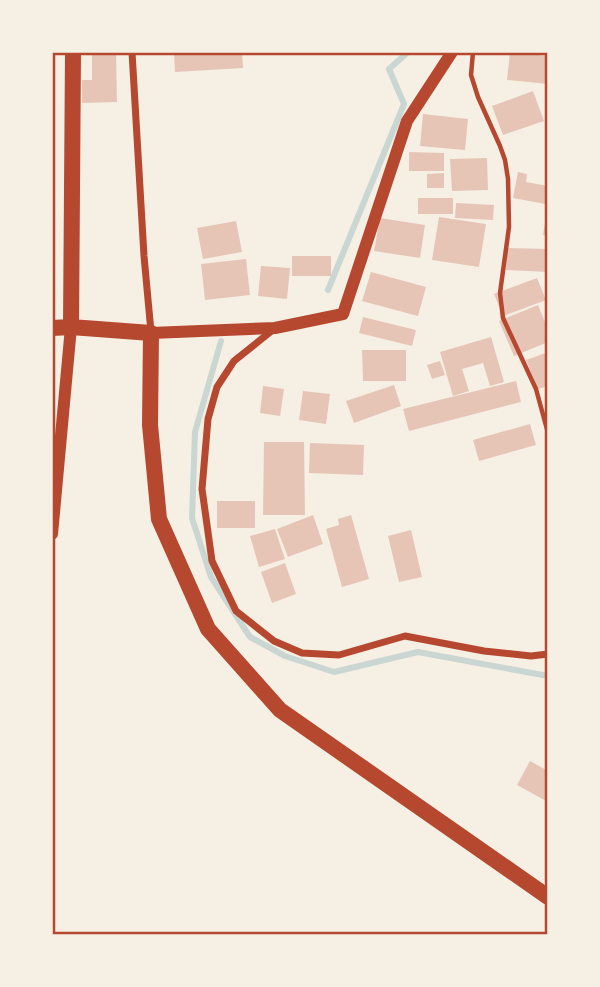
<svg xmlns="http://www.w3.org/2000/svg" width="600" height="987" viewBox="0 0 600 987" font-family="'PT Sans Narrow',sans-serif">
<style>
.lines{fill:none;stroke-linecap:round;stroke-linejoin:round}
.stream{stroke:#c9d6d2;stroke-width:6}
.building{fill:#e6c5b7}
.service{stroke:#b5482f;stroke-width:4.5}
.minor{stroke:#b5482f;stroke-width:7}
.tertiary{stroke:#b5482f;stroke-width:12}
.primary{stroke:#b5482f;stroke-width:16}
.neatline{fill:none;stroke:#b5482f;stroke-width:2.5}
</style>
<rect width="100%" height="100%" fill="#f6efe4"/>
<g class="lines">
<!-- stream -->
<path class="stream" d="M 328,290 L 404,104 L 389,69 L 408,52
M 221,341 L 195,432 L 192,518 L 211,577 L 250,637 L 285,656 L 334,672 L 418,652 L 548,676"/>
</g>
<!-- building -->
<path class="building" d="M 92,52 L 116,52 L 117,102 L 82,103 L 82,80 L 92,80 Z
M 174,52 L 242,52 L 243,68 L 175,72 Z
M 510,52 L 548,56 L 548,84 L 507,80 Z
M 533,91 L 544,121 L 503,135 L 492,106 Z
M 423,114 L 468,119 L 465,150 L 420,146 Z
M 409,152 L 444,153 L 444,171 L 409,171 Z
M 487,158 L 488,190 L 452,191 L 450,159 Z
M 518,172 L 527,174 L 526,182 L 548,186 L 545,204 L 513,198 Z
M 444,173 L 444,188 L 427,188 L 427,174 Z
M 418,198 L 453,198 L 453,214 L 418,214 Z
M 456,203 L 494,205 L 493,220 L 455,218 Z
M 546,216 L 548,217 L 548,236 L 543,235 Z
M 439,217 L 486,224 L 479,267 L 432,260 Z
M 380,218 L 425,225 L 420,258 L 374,251 Z
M 236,221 L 242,252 L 203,259 L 197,228 Z
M 507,248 L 548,249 L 548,272 L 506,270 Z
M 292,256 L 331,256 L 331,276 L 292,276 Z
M 246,259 L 250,295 L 205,300 L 201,264 Z
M 261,266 L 290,268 L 287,299 L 258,296 Z
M 371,272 L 426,287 L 418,316 L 362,301 Z
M 537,278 L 546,300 L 503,316 L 494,294 Z
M 538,305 L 548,329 L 548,342 L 514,356 L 499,321 Z
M 363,317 L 416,330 L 412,346 L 359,333 Z
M 491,337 L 504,382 L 490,386 L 483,363 L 462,369 L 469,391 L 453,396 L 440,352 Z
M 362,350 L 406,350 L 406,381 L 363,381 Z
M 548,352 L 548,386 L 538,389 L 526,360 Z
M 440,361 L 445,375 L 432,379 L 427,365 Z
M 516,381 L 521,402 L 409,431 L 403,409 Z
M 394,385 L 401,406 L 354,423 L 346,401 Z
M 263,386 L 284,389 L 280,416 L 260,413 Z
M 303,391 L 330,394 L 326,424 L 299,420 Z
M 530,424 L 536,445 L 479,461 L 473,440 Z
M 264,442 L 304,442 L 305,515 L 263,515 Z
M 310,443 L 364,445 L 363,475 L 309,473 Z
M 217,501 L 255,501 L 255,528 L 217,528 Z
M 313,515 L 323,544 L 288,557 L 277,529 Z
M 351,515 L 369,579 L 342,587 L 326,529 L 339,525 L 338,519 Z
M 275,529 L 285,559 L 259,567 L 250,536 Z
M 411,530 L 422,577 L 399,582 L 388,536 Z
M 285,563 L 296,594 L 272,603 L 261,572 Z
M 530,761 L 548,771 L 548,802 L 517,785 Z"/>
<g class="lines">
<!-- service -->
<path class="service" d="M 473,52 L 471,75 L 478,97 L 500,146 L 505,160 L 508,179 L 509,227 L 500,293 L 503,318 L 536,389 L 548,433"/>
<!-- minor -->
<path class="minor" d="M 132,52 L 144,256 L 151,332
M 274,329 L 234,361 L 217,387 L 208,419 L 202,489 L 212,561 L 236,611 L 274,641 L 302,653 L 339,655 L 405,636 L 484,651 L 531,656 L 548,654"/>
<!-- tertiary -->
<path class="tertiary" d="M 151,333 L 275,328 L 343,314 L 407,121 L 452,52
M 52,534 L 71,327"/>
<!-- primary -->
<path class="primary" d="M 71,327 L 73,52
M 52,328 L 71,327 L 151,333 L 150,425 L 159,519 L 208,629 L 280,710 L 548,897"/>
</g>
<!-- border -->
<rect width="600" height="987" fill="none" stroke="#f6efe4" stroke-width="108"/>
<rect x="54" y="54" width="492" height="879" class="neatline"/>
</svg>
